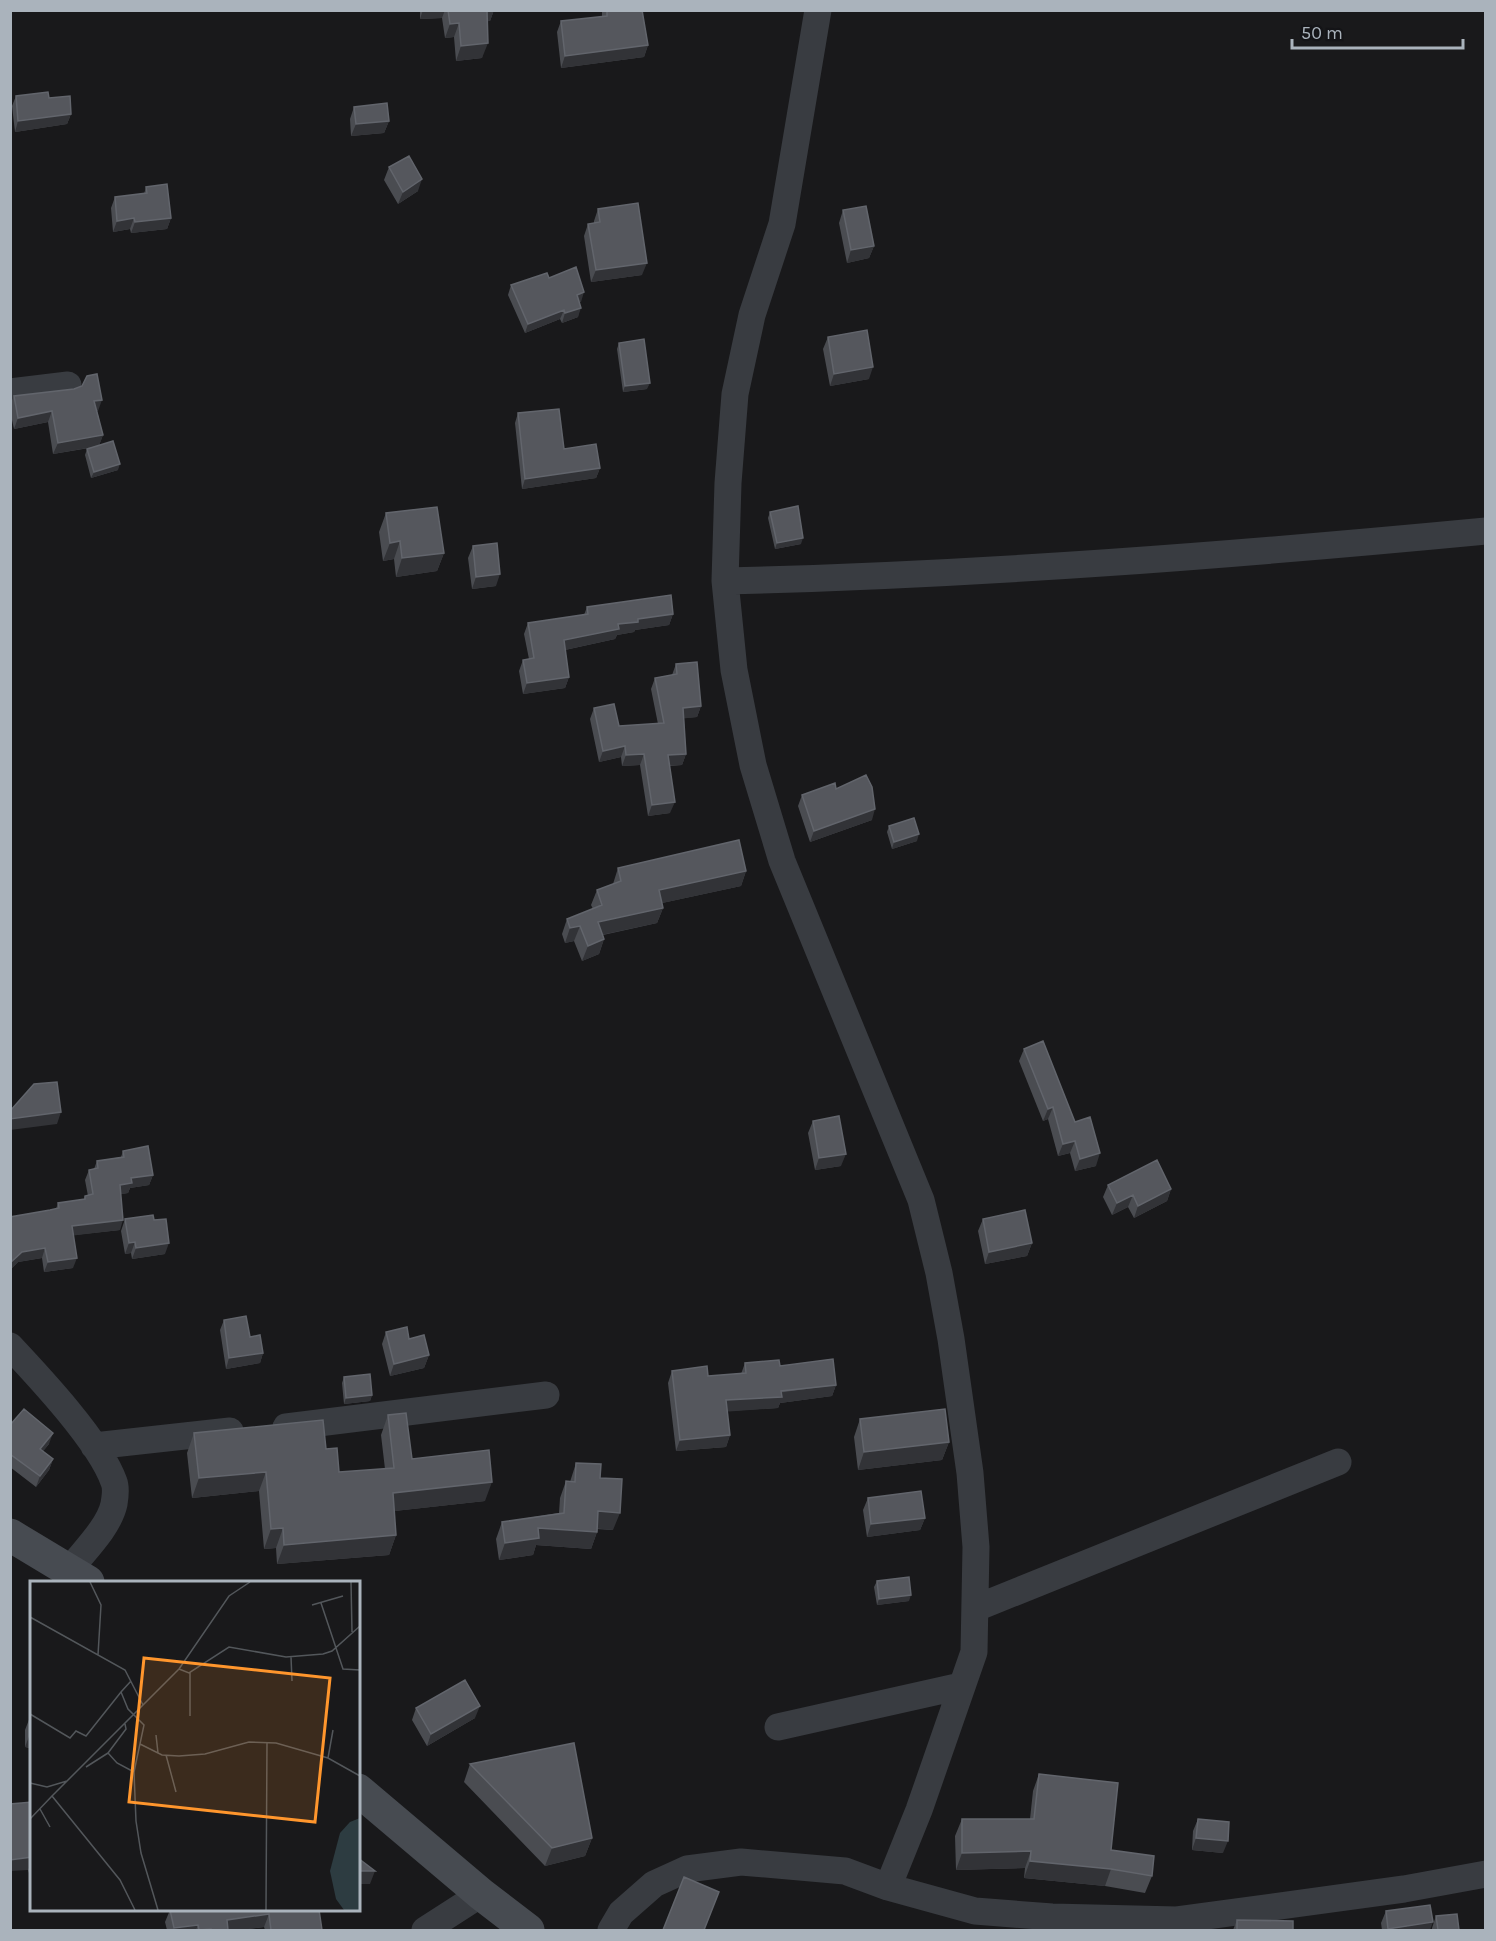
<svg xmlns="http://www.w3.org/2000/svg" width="1496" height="1941" viewBox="0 0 1496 1941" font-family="Karla,sans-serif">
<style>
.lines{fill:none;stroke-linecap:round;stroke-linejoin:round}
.minor{stroke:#393c41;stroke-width:27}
.secondary{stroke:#474b51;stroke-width:33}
.wall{fill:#4a4c51}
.shaded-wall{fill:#323337}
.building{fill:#55575d;stroke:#62656c;stroke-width:1.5}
.inset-road{fill:none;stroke:#53575b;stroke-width:1.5}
.view{fill:#ff962d;fill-opacity:0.15;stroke:#ff962d;stroke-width:3}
.inset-edge{fill:none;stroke:#aab3bc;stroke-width:3}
</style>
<rect width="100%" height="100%" fill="#19191b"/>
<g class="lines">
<!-- minor -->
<path class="minor" d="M 818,10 L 782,224 L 752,315 L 735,394 L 728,483 L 725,581 L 734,670 L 753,765 L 782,861 L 921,1200 L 939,1273 L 951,1339 L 970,1473 L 976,1547 L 974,1652 L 919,1810 L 888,1887
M 10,392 L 68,385
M 725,581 C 979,575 1233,555 1486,531
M 10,1346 C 40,1378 100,1442 114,1482 C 116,1487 115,1498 114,1504 C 109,1527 84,1551 70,1569
M 286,1427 L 546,1395
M 94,1446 L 230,1431
M 976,1608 L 1338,1462
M 778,1727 L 961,1686
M 425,1930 L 481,1894
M 611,1930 L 621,1913 L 654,1884 L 687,1869 L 741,1862 L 845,1871 L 888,1887 L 975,1911 L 1052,1917 L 1177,1920 L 1404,1889 L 1486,1874"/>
<!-- secondary -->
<path class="secondary" d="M 10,1535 L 88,1582
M 358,1790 L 481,1894 L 528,1930"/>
</g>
<!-- wall -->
<path class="wall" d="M 420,10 L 494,10 L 490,21 L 487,21 L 482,58 L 456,61 L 454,37 L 445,38 L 442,18 L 420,19 Z
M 602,10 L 642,10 L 648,45 L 644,57 L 561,68 L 557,32 L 561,21 L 602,17 Z
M 16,96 L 49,98 L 71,114 L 67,124 L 15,132 L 12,106 Z
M 354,107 L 389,121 L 384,133 L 351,136 L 350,119 Z
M 389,167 L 418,191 L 398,204 L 384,180 Z
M 146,187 L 171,218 L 167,229 L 131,233 L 130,229 L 113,232 L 111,208 L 115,197 L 144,194 Z
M 598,209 L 642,275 L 591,282 L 584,236 L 588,224 L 594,223 L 594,221 Z
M 843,210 L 874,246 L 869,258 L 847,263 L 839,223 Z
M 549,278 L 581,302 L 580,302 L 578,317 L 562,323 L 560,319 L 525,333 L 508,295 L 511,285 Z
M 828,337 L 869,379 L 830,386 L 823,349 Z
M 619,343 L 647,389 L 623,392 L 617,349 Z
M 14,396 L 98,411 L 97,411 L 103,435 L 99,445 L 118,470 L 91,478 L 85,455 L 87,449 L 89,448 L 53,454 L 48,422 L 14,429 L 10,411 L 10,405 Z
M 518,413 L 564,449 L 600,468 L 596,478 L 522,489 L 515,423 Z
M 770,512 L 801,544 L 775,549 L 768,518 Z
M 386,513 L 444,553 L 437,571 L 396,577 L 394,559 L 383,561 L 379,532 Z
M 473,546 L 496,586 L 472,589 L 468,558 Z
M 587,607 L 673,614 L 669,625 L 635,630 L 634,632 L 617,635 L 615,639 L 565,650 L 569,677 L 565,688 L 523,694 L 519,671 L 523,660 L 529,659 L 524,634 L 528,623 L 584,615 Z
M 676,664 L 701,706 L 697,717 L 684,718 L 686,754 L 682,765 L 670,766 L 670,813 L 648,816 L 640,765 L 622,766 L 621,757 L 599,762 L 590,719 L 594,708 L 619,726 L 658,724 L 651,689 L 655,678 L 672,675 Z
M 836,789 L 872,820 L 810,842 L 798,806 L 802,795 Z
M 889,826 L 917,841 L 892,849 L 887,832 Z
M 618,868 L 746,871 L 741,886 L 662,903 L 663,908 L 657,923 L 603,935 L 604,939 L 599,954 L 582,961 L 574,941 L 565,943 L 562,934 L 567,919 L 593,909 L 591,905 L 597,890 L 613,884 Z
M 1024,1049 L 1075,1122 L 1096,1166 L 1075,1171 L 1070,1153 L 1058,1156 L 1048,1119 L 1043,1121 L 1019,1061 Z
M 813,1121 L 841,1166 L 815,1170 L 808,1133 Z
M 123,1151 L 153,1175 L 149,1185 L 130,1188 L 128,1193 L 121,1194 L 120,1230 L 74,1235 L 73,1268 L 44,1272 L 42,1258 L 18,1262 L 10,1270 L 10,1217 L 50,1210 L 56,1209 L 58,1203 L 84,1199 L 85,1196 L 88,1196 L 85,1180 L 89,1170 L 94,1169 L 97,1161 L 121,1157 Z
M 1108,1185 L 1171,1189 L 1167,1201 L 1134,1218 L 1128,1207 L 1112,1215 L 1103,1197 Z
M 125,1219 L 154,1220 L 165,1254 L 132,1259 L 131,1253 L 125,1254 L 121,1231 Z
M 983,1219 L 1032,1243 L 1027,1256 L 985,1264 L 978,1231 Z
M 224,1320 L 250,1337 L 263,1353 L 260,1363 L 226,1369 L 220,1330 Z
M 386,1332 L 409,1339 L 429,1355 L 424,1368 L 390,1376 L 382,1344 Z
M 745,1363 L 780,1366 L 836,1385 L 832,1396 L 780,1403 L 778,1408 L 727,1411 L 730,1435 L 726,1447 L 676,1451 L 668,1383 L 672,1371 L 708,1376 L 741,1374 Z
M 344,1377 L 372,1395 L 370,1401 L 344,1404 L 342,1383 Z
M 388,1415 L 412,1459 L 485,1501 L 394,1511 L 396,1535 L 389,1555 L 277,1564 L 276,1548 L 264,1549 L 259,1491 L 192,1498 L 187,1453 L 194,1433 L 326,1449 L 339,1472 L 385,1469 L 381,1435 Z
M 860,1419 L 949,1442 L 942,1460 L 858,1470 L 854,1437 Z
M 10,1425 L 49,1444 L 43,1451 L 53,1459 L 49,1470 L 36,1487 L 10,1467 Z
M 576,1463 L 600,1478 L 613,1530 L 597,1529 L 597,1532 L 591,1549 L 536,1545 L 533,1555 L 499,1560 L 496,1539 L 502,1522 L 559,1513 L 560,1498 L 566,1481 L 570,1482 Z
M 868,1498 L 925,1518 L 920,1530 L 867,1537 L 863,1510 Z
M 877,1581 L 909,1601 L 877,1605 L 874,1587 Z
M 416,1708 L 475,1718 L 427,1746 L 412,1720 Z
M 30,1717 L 32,1717 L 32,1760 L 30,1760 L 30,1748 L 25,1747 L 25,1730 Z
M 470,1764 L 592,1838 L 585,1856 L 545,1866 L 464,1782 Z
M 1039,1774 L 1111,1850 L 1152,1876 L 1145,1893 L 1105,1886 L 1024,1878 L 1025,1868 L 956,1870 L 955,1836 L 962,1819 L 1030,1819 L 1033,1791 Z
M 32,1802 L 32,1873 L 29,1873 L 28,1870 Z
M 1198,1819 L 1223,1853 L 1192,1850 L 1193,1831 Z
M 170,1910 L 319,1910 L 322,1930 L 265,1930 L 264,1927 L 240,1930 L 167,1930 L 165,1922 Z
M 1386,1911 L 1430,1930 L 1382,1930 L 1381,1923 Z
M 1436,1916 L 1459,1930 L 1432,1930 L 1432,1928 Z
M 1237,1920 L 1293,1930 L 1233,1930 Z"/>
<!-- shaded-wall -->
<path class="shaded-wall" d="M 423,10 L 445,10 L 442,18 L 420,19 Z
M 485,10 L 494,10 L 490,21 L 481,22 Z
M 459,23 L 454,37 L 445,38 L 450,24 Z
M 488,43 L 482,58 L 456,61 L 461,46 Z
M 648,45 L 644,57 L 561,68 L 565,56 Z
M 71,114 L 67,124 L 15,132 L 18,121 Z
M 389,121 L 384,133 L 351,136 L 356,124 Z
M 422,179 L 418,191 L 398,204 L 403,192 Z
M 134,218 L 130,229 L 113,232 L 117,221 Z
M 171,218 L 167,229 L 131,233 L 135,222 Z
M 874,246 L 869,258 L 847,263 L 851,250 Z
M 647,263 L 642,275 L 591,282 L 596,270 Z
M 584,292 L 581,302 L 574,304 L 577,295 Z
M 581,308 L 578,317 L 562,323 L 565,313 Z
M 564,310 L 560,319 L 525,333 L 528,324 Z
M 873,367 L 869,379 L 830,386 L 834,374 Z
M 650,383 L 647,389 L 623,392 L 625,386 Z
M 102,400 L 98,411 L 90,412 L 94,401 Z
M 52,411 L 48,422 L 14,429 L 18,418 Z
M 103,435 L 99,446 L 53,454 L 58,443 Z
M 120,464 L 118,470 L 91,478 L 94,472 Z
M 600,468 L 596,478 L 522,489 L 525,479 Z
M 803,538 L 801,544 L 775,549 L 777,543 Z
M 400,541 L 394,559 L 383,561 L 390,543 Z
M 444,553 L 437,571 L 396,577 L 402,558 Z
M 500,574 L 496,586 L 472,589 L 476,577 Z
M 673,614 L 669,625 L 635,630 L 634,632 L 617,635 L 615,639 L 560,651 L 564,640 L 638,619 Z
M 569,677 L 565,688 L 523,694 L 527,683 Z
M 701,706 L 697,717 L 679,719 L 683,708 Z
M 625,746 L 621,757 L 599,762 L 603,751 Z
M 644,754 L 640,765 L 622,766 L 626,755 Z
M 686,754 L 682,765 L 664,766 L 668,755 Z
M 675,802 L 670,813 L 648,816 L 652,805 Z
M 875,809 L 872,820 L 810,842 L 814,831 Z
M 919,834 L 917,841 L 892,849 L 894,842 Z
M 746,871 L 741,886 L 653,905 L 659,890 Z
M 663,908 L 657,923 L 592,937 L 598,922 Z
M 580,926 L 574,941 L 565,943 L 570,928 Z
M 604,939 L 599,954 L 582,961 L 588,946 Z
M 1053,1107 L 1048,1119 L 1043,1121 L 1048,1109 Z
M 61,1112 L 57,1124 L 10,1130 L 10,1119 Z
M 1075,1141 L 1070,1153 L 1058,1156 L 1063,1144 Z
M 1100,1153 L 1096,1166 L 1075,1171 L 1080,1159 Z
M 846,1154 L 841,1166 L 815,1170 L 819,1158 Z
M 153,1175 L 149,1185 L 130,1188 L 128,1193 L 116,1195 L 120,1185 L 131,1178 Z
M 1171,1189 L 1167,1201 L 1134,1218 L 1138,1206 Z
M 1133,1195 L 1128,1207 L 1112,1215 L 1117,1203 Z
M 123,1220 L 120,1230 L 69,1236 L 72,1226 Z
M 135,1242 L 131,1253 L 125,1254 L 129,1243 Z
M 169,1243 L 165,1254 L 132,1259 L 136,1248 Z
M 1032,1243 L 1027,1256 L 985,1264 L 989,1252 Z
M 45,1248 L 42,1258 L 18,1262 L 10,1270 L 10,1263 L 22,1252 Z
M 77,1258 L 73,1268 L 44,1272 L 48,1262 Z
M 263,1353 L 260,1363 L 226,1369 L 229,1358 Z
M 429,1355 L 424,1368 L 390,1376 L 394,1364 Z
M 836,1385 L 832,1396 L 780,1403 L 778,1408 L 722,1412 L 726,1400 Z
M 372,1395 L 370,1401 L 344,1404 L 346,1398 Z
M 53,1433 L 49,1444 L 36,1460 L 40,1449 Z
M 730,1435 L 726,1447 L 676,1451 L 680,1440 Z
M 949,1442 L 942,1460 L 858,1470 L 864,1452 Z
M 53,1459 L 49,1470 L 36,1487 L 40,1476 Z
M 266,1472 L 259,1491 L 192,1498 L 199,1478 Z
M 492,1482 L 485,1501 L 386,1512 L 393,1493 Z
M 598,1511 L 620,1513 L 613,1530 L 592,1528 Z
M 925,1518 L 920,1530 L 867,1537 L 871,1524 Z
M 283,1528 L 276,1548 L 264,1549 L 271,1529 Z
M 538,1528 L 597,1532 L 591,1549 L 536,1545 L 533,1555 L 499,1560 L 505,1543 Z
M 396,1535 L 389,1555 L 277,1564 L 284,1545 Z
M 911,1595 L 909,1601 L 877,1605 L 879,1599 Z
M 480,1706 L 475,1718 L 427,1746 L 431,1734 Z
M 30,1734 L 32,1734 L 32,1744 L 30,1748 L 25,1747 Z
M 592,1838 L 585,1856 L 545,1866 L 552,1848 Z
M 1196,1838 L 1228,1841 L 1223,1853 L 1192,1850 Z
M 1031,1851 L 1025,1868 L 956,1870 L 962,1853 Z
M 32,1857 L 32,1861 L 28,1870 L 10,1871 L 10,1860 Z
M 1030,1861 L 1111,1869 L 1105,1886 L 1024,1878 Z
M 358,1871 L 375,1871 L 370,1884 L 358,1884 Z
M 269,1914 L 264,1927 L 240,1930 L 223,1930 L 227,1920 Z
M 1433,1922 L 1430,1930 L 1387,1930 L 1388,1929 Z
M 198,1925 L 196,1930 L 173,1930 L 174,1928 Z"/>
<!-- building -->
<path class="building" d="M 448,10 L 487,10 L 488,43 L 461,46 L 459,23 L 450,24 Z
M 607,10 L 642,10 L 648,45 L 565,56 L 561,21 L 607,16 Z
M 48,92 L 49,98 L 70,96 L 71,114 L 18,121 L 16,96 Z
M 387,103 L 389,121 L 356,124 L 354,107 Z
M 409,156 L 422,179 L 403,192 L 389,167 Z
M 167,184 L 171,218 L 135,222 L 134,218 L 117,221 L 115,197 L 147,193 L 146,187 Z
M 638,203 L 647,263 L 596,270 L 588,224 L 600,222 L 598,209 Z
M 866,206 L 874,246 L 851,250 L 843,210 Z
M 576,267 L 584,292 L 577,295 L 581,308 L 565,313 L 564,310 L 528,324 L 511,285 L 547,273 L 549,278 Z
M 867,330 L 873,367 L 834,374 L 828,337 Z
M 644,339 L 650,383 L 625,386 L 619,343 Z
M 97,374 L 102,400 L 94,401 L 103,435 L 58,443 L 52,411 L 18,418 L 14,396 L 74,389 L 82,386 L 87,376 Z
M 559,409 L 564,449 L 596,444 L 600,468 L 525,479 L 518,413 Z
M 113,441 L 120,464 L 94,472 L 87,449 Z
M 798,506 L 803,538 L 777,543 L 770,512 Z
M 437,507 L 444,553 L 402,558 L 400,541 L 390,543 L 386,513 Z
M 497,543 L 500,574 L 476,577 L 473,546 Z
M 671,595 L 673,614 L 638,619 L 638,622 L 618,624 L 619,629 L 564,640 L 569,677 L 527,683 L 523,660 L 534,658 L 528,623 L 588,614 L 587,607 Z
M 697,662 L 701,706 L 683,708 L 686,754 L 668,755 L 675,802 L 652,805 L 644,754 L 626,755 L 625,746 L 603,751 L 594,708 L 614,704 L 619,726 L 664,723 L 655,678 L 677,674 L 676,664 Z
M 866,775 L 872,787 L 875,809 L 814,831 L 802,795 L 835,783 L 836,789 Z
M 914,818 L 919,834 L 894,842 L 889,826 Z
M 739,840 L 746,871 L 659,890 L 663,908 L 598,922 L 604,939 L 588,946 L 580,926 L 570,928 L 567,919 L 602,905 L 597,890 L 621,881 L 618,868 Z
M 1043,1041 L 1075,1122 L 1090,1117 L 1100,1153 L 1080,1159 L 1075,1141 L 1063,1144 L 1053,1107 L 1048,1109 L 1024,1049 Z
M 57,1082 L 61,1112 L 10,1119 L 10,1111 L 34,1084 Z
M 839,1116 L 846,1154 L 819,1158 L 813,1121 Z
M 148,1146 L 153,1175 L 131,1178 L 132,1183 L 120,1185 L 123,1220 L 72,1226 L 77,1258 L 48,1262 L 45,1248 L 22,1252 L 10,1263 L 10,1217 L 50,1210 L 59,1208 L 58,1203 L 85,1199 L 85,1196 L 93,1194 L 89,1170 L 98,1168 L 97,1161 L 124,1157 L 123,1151 Z
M 1157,1160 L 1171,1189 L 1138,1206 L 1133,1195 L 1117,1203 L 1108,1185 Z
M 1025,1210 L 1032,1243 L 989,1252 L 983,1219 Z
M 153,1215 L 154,1220 L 166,1219 L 169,1243 L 136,1248 L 135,1242 L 129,1243 L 125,1219 Z
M 246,1316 L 250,1337 L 260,1335 L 263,1353 L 229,1358 L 224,1320 Z
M 407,1327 L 409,1339 L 424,1335 L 429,1355 L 394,1364 L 386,1332 Z
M 833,1359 L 836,1385 L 781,1391 L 782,1397 L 726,1400 L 730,1435 L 680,1440 L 672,1371 L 707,1366 L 708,1376 L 746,1373 L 745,1363 L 779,1360 L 780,1366 Z
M 370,1374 L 372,1395 L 346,1398 L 344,1377 Z
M 24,1409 L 53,1433 L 40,1449 L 53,1459 L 40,1476 L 10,1454 L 10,1425 Z
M 945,1409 L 949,1442 L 864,1452 L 860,1419 Z
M 406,1413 L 412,1459 L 489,1450 L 492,1482 L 393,1493 L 396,1535 L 284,1545 L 283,1528 L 271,1529 L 266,1472 L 199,1478 L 194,1433 L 323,1420 L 326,1449 L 337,1448 L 339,1472 L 394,1468 L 388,1415 Z
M 576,1463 L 601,1464 L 600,1478 L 622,1479 L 620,1513 L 598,1511 L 597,1532 L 538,1528 L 539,1538 L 505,1543 L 502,1522 L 564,1513 L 566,1481 L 575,1482 Z
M 921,1491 L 925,1518 L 871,1524 L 868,1498 Z
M 909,1577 L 911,1595 L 879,1599 L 877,1581 Z
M 465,1680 L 480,1706 L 431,1734 L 416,1708 Z
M 30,1717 L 32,1717 L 32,1734 L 30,1734 Z
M 574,1743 L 592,1838 L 552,1848 L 470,1764 Z
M 1039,1774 L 1118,1783 L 1111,1850 L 1154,1856 L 1152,1876 L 1111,1869 L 1030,1861 L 1031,1851 L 962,1853 L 962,1819 L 1034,1819 Z
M 32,1802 L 32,1857 L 10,1860 L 10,1804 Z
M 1198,1819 L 1229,1822 L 1228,1841 L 1196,1838 Z
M 358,1858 L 375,1871 L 358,1871 Z
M 684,1877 L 719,1892 L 704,1930 L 663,1930 Z
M 1430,1905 L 1433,1922 L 1388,1929 L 1386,1911 Z
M 170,1910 L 319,1910 L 322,1930 L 271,1930 L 269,1914 L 227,1920 L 228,1930 L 211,1930 L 211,1929 L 199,1930 L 198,1925 L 174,1928 Z
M 1457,1914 L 1459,1930 L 1438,1930 L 1436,1916 Z
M 1237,1920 L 1293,1921 L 1293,1930 L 1237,1930 Z"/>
<!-- overview -->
<g transform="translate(30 1581)">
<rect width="330" height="330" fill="#19191b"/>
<path d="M 330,237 L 330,329 L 314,329 L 306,318 L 300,290 L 310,252 L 320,241 Z" fill="#2d3c41"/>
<path class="inset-road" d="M 60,1 L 71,24 L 68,74M 321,1 L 322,51M 291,22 L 313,88 L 330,89M 282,24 L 313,15M 0,36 L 95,89 L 113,124M 261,76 L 262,100M 149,88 L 159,92 L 199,66 L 256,76 L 293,73 L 302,70 L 330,45M 160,91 L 160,135M 101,100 L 91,111 L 98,128 L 114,144 L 104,191 L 106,240 L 111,272 L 128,329M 0,133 L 40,157 L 46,150 L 56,155 L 91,111M 95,143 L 96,148 L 78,172 L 87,182 L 104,191M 126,154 L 128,172M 110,163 L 132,174 L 149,175 L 175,173 L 219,161 L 246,162 L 298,177 L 330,195M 136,174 L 146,211M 298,177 L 303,149M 56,186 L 78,172M 0,202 L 17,206 L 37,200M 10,228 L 20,246M 0,238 L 22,215M 105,329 L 90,299 L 22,215 L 149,88 L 199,15 L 220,1M 236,329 L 237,161"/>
<path class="view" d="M 114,77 L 300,97 L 285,241 L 99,221 Z"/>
<rect width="330" height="330" class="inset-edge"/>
</g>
<!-- border -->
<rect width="1496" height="1941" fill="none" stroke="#aab3bc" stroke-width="24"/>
<!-- scale -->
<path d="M1292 39v9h171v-9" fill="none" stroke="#aab3bc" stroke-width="3"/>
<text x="1301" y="39" font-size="18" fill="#aab3bc" stroke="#141417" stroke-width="4.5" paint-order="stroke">50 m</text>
</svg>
